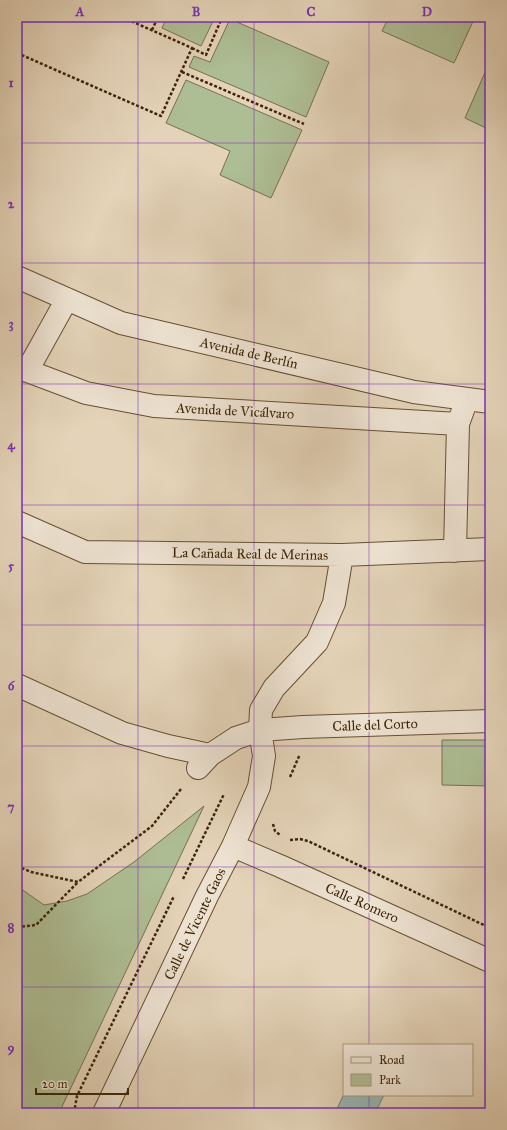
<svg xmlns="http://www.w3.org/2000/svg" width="507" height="1130" viewBox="0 0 507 1130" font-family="'IM FELL Great Primer',serif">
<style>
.green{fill:#aebe94;stroke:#76724d}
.water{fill:#96b7b4;stroke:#727d6e}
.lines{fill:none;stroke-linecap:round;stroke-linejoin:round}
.minor-casing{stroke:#675032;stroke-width:24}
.path{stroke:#3d2506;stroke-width:2.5;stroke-dasharray:3 2;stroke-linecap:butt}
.minor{stroke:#ede2d1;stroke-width:22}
.grid{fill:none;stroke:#7b2cbf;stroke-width:1;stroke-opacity:0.55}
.labels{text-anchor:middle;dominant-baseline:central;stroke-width:3.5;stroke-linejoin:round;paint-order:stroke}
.street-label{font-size:14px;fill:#3d2506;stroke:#ede2d1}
.neatline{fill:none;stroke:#7b2cbf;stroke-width:1.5}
.grid-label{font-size:13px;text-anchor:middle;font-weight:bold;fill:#7b2cbf}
</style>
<rect width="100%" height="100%" fill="#e4d3b8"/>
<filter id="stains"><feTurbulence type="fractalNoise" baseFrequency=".005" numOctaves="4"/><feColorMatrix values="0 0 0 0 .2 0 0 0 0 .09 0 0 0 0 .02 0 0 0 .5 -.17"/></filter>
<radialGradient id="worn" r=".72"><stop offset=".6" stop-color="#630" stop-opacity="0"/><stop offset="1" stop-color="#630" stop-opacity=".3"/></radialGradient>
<!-- green -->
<path class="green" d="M 167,17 L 215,17 L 201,46 L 162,28 Z
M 389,17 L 475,17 L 454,63 L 382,31 Z
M 230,19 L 329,62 L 306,117 L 189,67 L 194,56 L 210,62 Z
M 490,61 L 490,130 L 465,118 Z
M 186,80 L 302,130 L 271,198 L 220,175 L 230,151 L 166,123 Z
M 442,740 L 490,740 L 490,786 L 442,785 Z
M 204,806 L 59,1113 L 17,1113 L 17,886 L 44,905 L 67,901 L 87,894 L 134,862 Z"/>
<!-- water -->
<path class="water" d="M 344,1094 L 344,1095 L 384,1095 L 375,1113 L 335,1113 Z"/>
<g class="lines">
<!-- minor casing -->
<g class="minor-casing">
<path id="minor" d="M 17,277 L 121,323 L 414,392 L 490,402
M 17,367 L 86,393 L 154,406 L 458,424 L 467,399
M 27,371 L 67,299
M 17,522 L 85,552 L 342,555 L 490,549
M 455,551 L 458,424
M 17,685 L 122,733 L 168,746 L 210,755
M 198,768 L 210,755 L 236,738 L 260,730 L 261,710 L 274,688 L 317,642 L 334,603 L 342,555
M 233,846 L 280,866 L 490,961
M 104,1113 L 207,896 L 233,846 L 259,787 L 264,756 L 260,730 L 303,727 L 490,721"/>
</g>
<!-- path -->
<path class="path" d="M 152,30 L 158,17
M 192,48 L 206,55 L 221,20
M 17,53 L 161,116 L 192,48 L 122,17
M 182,72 L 304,124
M 290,777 L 300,754
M 273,824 L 275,831 L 280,835
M 290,840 L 300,839 L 308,841 L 490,928
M 17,866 L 31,872 L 78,882 L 152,826 L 181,789
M 183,879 L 224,794
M 17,927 L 36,925 L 78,882
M 74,1113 L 77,1096 L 174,896"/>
<!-- minor -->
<use href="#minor" class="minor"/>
</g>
<!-- grid -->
<path class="grid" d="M 138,17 L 138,1113M 254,17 L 254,1113M 369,17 L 369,1045M 17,143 L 490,143M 17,263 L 490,263M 17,384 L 490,384M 17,505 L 490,505M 17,625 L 490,625M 17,746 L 490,746M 17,867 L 490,867M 17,987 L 490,987M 369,1095 L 369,1113"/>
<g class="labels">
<!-- street labels -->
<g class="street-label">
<text transform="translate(249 353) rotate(13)">Avenida de Berlín</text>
<text transform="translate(235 411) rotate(3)">Avenida de Vicálvaro</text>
<text transform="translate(250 554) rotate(1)">La Cañada Real de Merinas</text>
<text transform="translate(375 725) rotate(-2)">Calle del Corto</text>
<text transform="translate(362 903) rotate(24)">Calle Romero</text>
<text transform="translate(195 924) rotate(-64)">Calle de Vicente Gaos</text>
</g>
</g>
<!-- margin -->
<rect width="507" height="1130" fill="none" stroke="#e4d3b8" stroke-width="44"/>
<!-- legend -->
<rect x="343" y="1044" width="130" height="52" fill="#ede2d1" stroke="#a79680"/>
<rect x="351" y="1057" width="20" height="6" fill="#ede2d1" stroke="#a79680"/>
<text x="379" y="1064" font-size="12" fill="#3d2506">Road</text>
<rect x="351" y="1074" width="20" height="12" fill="#aebe94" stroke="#a79680"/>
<text x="379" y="1084" font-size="12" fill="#3d2506">Park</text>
<!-- scale -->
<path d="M36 1088v6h92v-6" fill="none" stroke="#3d2506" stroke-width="2"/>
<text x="42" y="1088" font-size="12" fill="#3d2506" stroke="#ede2d1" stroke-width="3" paint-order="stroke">20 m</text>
<rect x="22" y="22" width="463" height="1086" class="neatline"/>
<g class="grid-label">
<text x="80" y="16">A</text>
<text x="196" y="16">B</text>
<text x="311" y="16">C</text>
<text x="427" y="16">D</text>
<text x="11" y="87">1</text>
<text x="11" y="208">2</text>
<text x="11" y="328">3</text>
<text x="11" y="449">4</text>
<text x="11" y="570">5</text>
<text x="11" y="690">6</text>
<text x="11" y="811">7</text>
<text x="11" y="932">8</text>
<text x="11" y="1052">9</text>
</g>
<rect width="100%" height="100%" filter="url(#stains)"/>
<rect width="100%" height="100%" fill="url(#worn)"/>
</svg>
